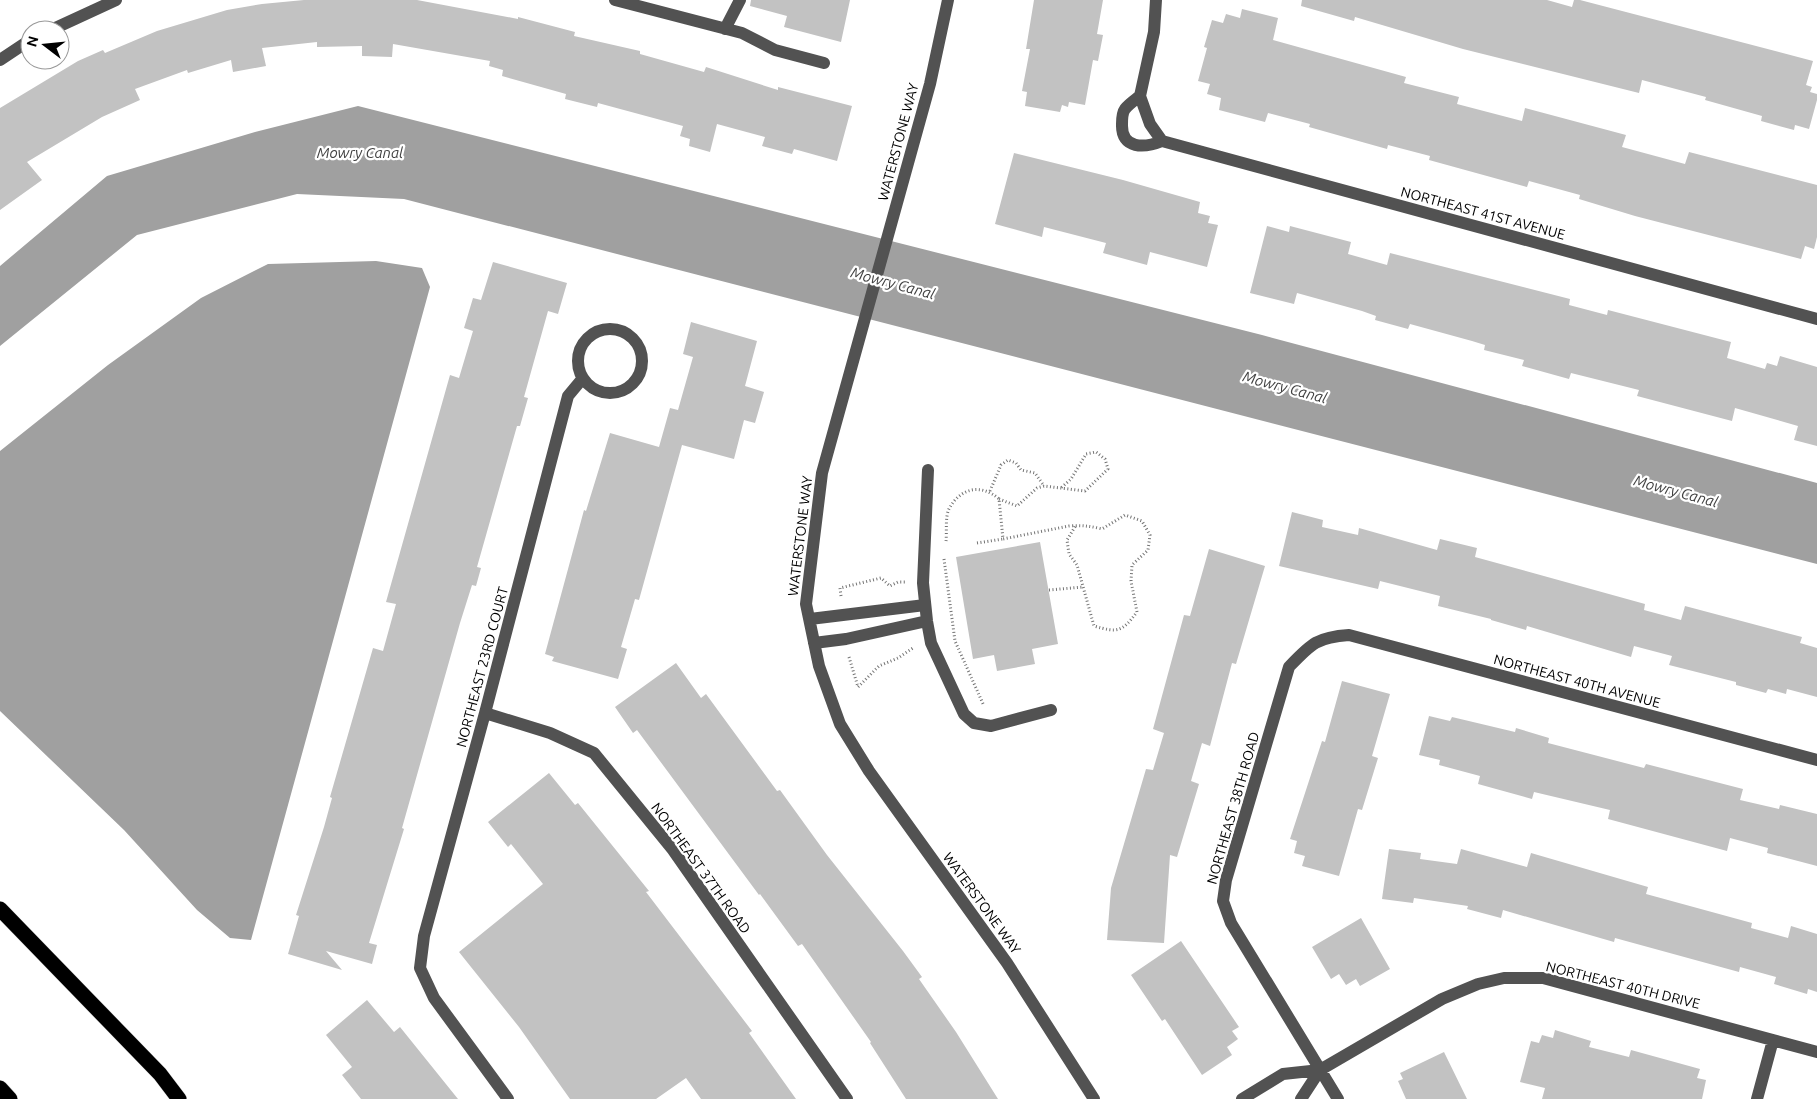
<svg xmlns="http://www.w3.org/2000/svg" width="1817" height="1099" viewBox="0 0 1817 1099" font-family="Ubuntu,sans-serif">
<style>
.water{fill:#a0a0a0}
.building{fill:#c2c2c2}
.lines{fill:none;stroke-linecap:round;stroke-linejoin:round}
.highway-casing{stroke:#dbdbdb;stroke-width:16}
.path{stroke:#747474;stroke-width:3;stroke-dasharray:1 2.5;stroke-linecap:butt}
.minor{stroke:#525252;stroke-width:12}
.highway{stroke:#000;stroke-width:15}
.labels{text-anchor:middle;dominant-baseline:central;stroke-width:4.5;stroke-linejoin:round;paint-order:stroke}
.street-label{font-size:14px;fill:#000;stroke:#fff}
.water-label{font-size:15px;font-style:italic;fill:#414141;stroke:#fff}
</style>
<rect width="100%" height="100%" fill="#fff"/>
<!-- water -->
<path class="water" d="M 358,106 L 1262,335 L 1817,483 L 1817,564 L 404,199 L 297,194 L 137,235 L 0,346 L 0,266 L 107,176 L 255,132 Z
M 376,261 L 422,268 L 430,287 L 251,940 L 230,938 L 197,910 L 124,830 L 0,711 L 0,451 L 108,365 L 201,298 L 268,264 Z"/>
<!-- building -->
<path class="building" d="M 304,0 L 417,0 L 518,19 L 518,17 L 575,32 L 574,36 L 640,51 L 640,54 L 704,72 L 706,67 L 778,90 L 778,87 L 852,106 L 837,161 L 794,149 L 792,154 L 762,146 L 765,137 L 717,124 L 710,152 L 689,146 L 690,139 L 680,136 L 683,126 L 598,103 L 597,107 L 565,99 L 566,94 L 502,76 L 503,70 L 489,66 L 490,61 L 393,44 L 392,57 L 362,56 L 362,46 L 317,47 L 317,42 L 262,48 L 266,66 L 233,72 L 231,60 L 188,73 L 187,70 L 135,89 L 140,100 L 102,117 L 27,162 L 42,180 L 0,210 L 0,108 L 78,61 L 103,50 L 105,53 L 157,31 L 227,10 L 262,4 Z
M 751,0 L 850,0 L 841,42 L 784,27 L 787,16 L 750,6 Z
M 1034,0 L 1103,0 L 1097,34 L 1103,35 L 1098,61 L 1093,60 L 1085,105 L 1069,102 L 1068,107 L 1062,105 L 1060,112 L 1025,106 L 1027,92 L 1022,91 L 1030,49 L 1026,49 Z
M 1302,0 L 1547,0 L 1572,7 L 1574,0 L 1580,0 L 1813,61 L 1806,85 L 1812,87 L 1810,92 L 1817,94 L 1817,100 L 1809,129 L 1795,125 L 1794,130 L 1761,121 L 1762,116 L 1705,100 L 1706,97 L 1642,80 L 1639,93 L 1463,49 L 1355,17 L 1354,21 L 1301,6 Z
M 1242,9 L 1278,18 L 1273,40 L 1406,77 L 1404,83 L 1459,97 L 1457,104 L 1522,121 L 1525,108 L 1626,135 L 1622,147 L 1685,164 L 1689,152 L 1817,185 L 1817,237 L 1814,249 L 1805,246 L 1801,259 L 1635,216 L 1579,199 L 1580,195 L 1529,181 L 1527,187 L 1429,160 L 1430,156 L 1388,145 L 1387,149 L 1362,142 L 1309,127 L 1310,124 L 1268,113 L 1265,122 L 1219,110 L 1221,98 L 1207,94 L 1210,84 L 1198,81 L 1207,48 L 1204,47 L 1212,20 L 1223,23 L 1226,14 L 1240,18 Z
M 1014,153 L 1123,180 L 1200,202 L 1198,213 L 1210,216 L 1208,223 L 1218,225 L 1207,267 L 1150,252 L 1147,265 L 1103,253 L 1106,243 L 1044,227 L 1042,237 L 995,224 Z
M 1267,226 L 1289,232 L 1290,226 L 1351,242 L 1348,254 L 1387,265 L 1390,253 L 1570,299 L 1569,305 L 1607,315 L 1608,310 L 1731,342 L 1727,358 L 1765,369 L 1767,363 L 1777,366 L 1780,356 L 1817,367 L 1817,446 L 1794,440 L 1798,426 L 1735,408 L 1732,421 L 1637,396 L 1639,390 L 1571,373 L 1569,379 L 1522,366 L 1524,360 L 1484,350 L 1485,345 L 1472,341 L 1410,324 L 1408,329 L 1375,320 L 1376,316 L 1362,311 L 1297,293 L 1294,304 L 1250,293 Z
M 493,262 L 567,283 L 558,314 L 548,311 L 524,397 L 528,398 L 520,426 L 517,426 L 477,567 L 481,568 L 476,586 L 472,585 L 460,623 L 402,828 L 404,829 L 369,943 L 377,945 L 372,964 L 326,951 L 342,970 L 288,954 L 299,916 L 296,915 L 324,827 L 332,798 L 330,797 L 373,648 L 383,651 L 396,604 L 386,602 L 450,375 L 459,378 L 473,331 L 464,328 L 473,298 L 481,300 Z
M 691,322 L 757,341 L 745,386 L 764,392 L 755,423 L 744,420 L 734,459 L 682,445 L 639,600 L 635,599 L 621,647 L 627,649 L 618,679 L 552,661 L 554,657 L 545,654 L 584,510 L 586,511 L 610,433 L 659,447 L 670,408 L 678,410 L 693,357 L 683,354 Z
M 1292,512 L 1323,520 L 1322,527 L 1358,535 L 1359,528 L 1437,550 L 1440,539 L 1477,548 L 1475,557 L 1645,604 L 1644,610 L 1681,620 L 1685,606 L 1802,637 L 1800,643 L 1817,648 L 1817,697 L 1787,689 L 1786,694 L 1768,689 L 1766,693 L 1736,685 L 1736,682 L 1669,665 L 1672,656 L 1634,646 L 1631,657 L 1527,626 L 1526,630 L 1491,620 L 1491,619 L 1438,606 L 1440,596 L 1380,581 L 1378,589 L 1279,566 Z
M 1040,542 L 1058,644 L 1032,649 L 1035,664 L 997,671 L 994,655 L 973,659 L 956,557 Z
M 1209,549 L 1265,566 L 1236,664 L 1232,663 L 1210,746 L 1202,743 L 1191,781 L 1199,784 L 1177,857 L 1170,855 L 1164,943 L 1107,940 L 1111,888 L 1146,769 L 1153,770 L 1164,733 L 1153,729 L 1184,615 L 1190,616 Z
M 676,663 L 701,698 L 706,694 L 777,791 L 780,790 L 827,855 L 903,951 L 922,977 L 919,979 L 956,1032 L 998,1099 L 906,1099 L 870,1043 L 871,1042 L 802,944 L 798,946 L 760,894 L 759,895 L 637,730 L 633,733 L 615,707 Z
M 1342,681 L 1390,694 L 1372,756 L 1378,758 L 1362,810 L 1358,809 L 1339,876 L 1302,866 L 1305,856 L 1294,853 L 1297,841 L 1290,839 L 1322,741 L 1325,742 Z
M 1429,716 L 1450,721 L 1452,717 L 1515,732 L 1516,728 L 1549,738 L 1548,743 L 1644,768 L 1646,764 L 1743,789 L 1740,800 L 1779,809 L 1780,805 L 1817,814 L 1817,866 L 1767,853 L 1768,848 L 1730,838 L 1727,851 L 1608,819 L 1610,810 L 1534,792 L 1532,799 L 1478,784 L 1480,776 L 1439,765 L 1440,760 L 1419,755 Z
M 549,773 L 575,805 L 578,803 L 649,891 L 646,892 L 752,1031 L 749,1033 L 796,1099 L 701,1099 L 686,1078 L 656,1099 L 570,1099 L 519,1027 L 459,952 L 543,884 L 511,844 L 508,847 L 488,822 Z
M 1389,849 L 1421,853 L 1420,859 L 1457,864 L 1461,849 L 1527,867 L 1531,853 L 1648,887 L 1646,894 L 1752,923 L 1751,928 L 1788,938 L 1791,926 L 1817,934 L 1817,992 L 1808,989 L 1807,994 L 1774,984 L 1776,977 L 1740,967 L 1739,972 L 1615,938 L 1614,942 L 1503,910 L 1501,918 L 1467,909 L 1468,906 L 1414,898 L 1413,903 L 1382,899 Z
M 1361,918 L 1390,969 L 1360,986 L 1356,979 L 1346,985 L 1339,974 L 1331,979 L 1312,947 Z
M 1181,941 L 1239,1027 L 1232,1031 L 1238,1039 L 1227,1047 L 1232,1055 L 1202,1075 L 1165,1019 L 1162,1021 L 1131,975 Z
M 367,1000 L 394,1032 L 400,1027 L 458,1099 L 361,1099 L 342,1075 L 352,1067 L 326,1035 Z
M 1555,1030 L 1591,1041 L 1589,1047 L 1629,1057 L 1631,1050 L 1700,1069 L 1697,1078 L 1706,1080 L 1702,1099 L 1542,1099 L 1545,1088 L 1520,1082 L 1531,1041 L 1539,1043 L 1542,1035 L 1553,1038 Z
M 1444,1052 L 1467,1099 L 1406,1099 L 1398,1081 L 1403,1079 L 1400,1073 Z"/>
<g class="lines">
<!-- highway casing -->
<g class="highway-casing">
<path id="highway" d="M 0,909 L 160,1074 L 179,1099
M 0,1088 L 10,1099"/>
</g>
<!-- path -->
<path class="path" d="M 990,491 L 1001,465 L 1008,460 L 1016,463 L 1021,470 L 1035,473 L 1044,486
M 999,499 L 1017,506 L 1037,488 L 1044,486 L 1085,491 L 1108,469 L 1105,459 L 1096,452 L 1086,454 L 1071,479 L 1061,488
M 946,541 C 947,532 945,517 949,509 C 960,488 981,483 999,499 L 1003,539 L 1069,526 C 1081,525 1090,526 1102,529 L 1125,515 L 1142,521 L 1150,535 L 1148,550 L 1132,565 L 1131,581 L 1137,612 C 1122,632 1118,633 1094,626 L 1077,565 L 1069,554 L 1067,540 L 1076,525
M 977,543 L 1003,539
M 944,559 L 955,641 L 984,706
M 1049,590 L 1083,587
M 841,596 L 840,588 L 881,578 L 890,586 L 898,582 L 905,582
M 849,657 L 858,687 L 879,666 L 898,658 L 913,648"/>
<!-- minor -->
<path class="minor" d="M 615,0 L 742,33 L 775,50 L 824,63
M 948,0 L 930,84 L 822,473 L 806,604 L 819,666 L 840,724 L 869,771 L 1007,963 L 1094,1099
M 1156,0 L 1154,32 L 1140,96 L 1150,124 L 1162,141 L 1817,319
M 725,29 L 740,0
M 51,30 L 116,0
M 0,60 L 30,40
M 1140,96 C 1135,100 1129,104 1125,109 C 1122,113 1122,119 1122,124 C 1121,150 1145,148 1162,141
M578 361a32 32 0 1 1 64 0a32 32 0 1 1-64 0Z
M 928,470 L 923,583 L 927,621 L 931,643 L 964,714 L 974,723 L 991,726 L 1051,710
M 810,619 L 925,605
M 814,643 L 846,639 L 927,621
M 485,713 L 550,733 L 594,753 L 673,850 L 847,1099
M 508,1099 L 434,998 L 420,968 L 424,936 L 485,713 L 568,396 L 583,378
M 1242,1099 L 1283,1074 L 1320,1070 L 1442,999 L 1478,984 L 1504,978 L 1543,978 L 1817,1052
M 1301,1099 L 1320,1070
M 1338,1099 L 1231,923 L 1223,901 L 1226,880 L 1289,667 C 1311,644 1317,637 1349,635 L 1817,760
M 1757,1099 L 1773,1040"/>
<!-- highway -->
<use href="#highway" class="highway"/>
</g>
<g class="labels">
<!-- street labels -->
<g class="street-label">
<text transform="translate(898 142) rotate(-75)">WATERSTONE WAY</text>
<text transform="translate(1483 213) rotate(15)">NORTHEAST 41ST AVENUE</text>
<text transform="translate(800 536) rotate(-83)">WATERSTONE WAY</text>
<text transform="translate(482 667) rotate(-75)">NORTHEAST 23RD COURT</text>
<text transform="translate(1577 681) rotate(15)">NORTHEAST 40TH AVENUE</text>
<text transform="translate(1233 808) rotate(-74)">NORTHEAST 38TH ROAD</text>
<text transform="translate(701 868) rotate(54)">NORTHEAST 37TH ROAD</text>
<text transform="translate(982 903) rotate(54)">WATERSTONE WAY</text>
<text transform="translate(1623 985) rotate(14)">NORTHEAST 40TH DRIVE</text>
</g>
<!-- water labels -->
<g class="water-label">
<text x="360" y="152">Mowry Canal</text>
<text transform="translate(893 283) rotate(15)">Mowry Canal</text>
<text transform="translate(1285 387) rotate(15)">Mowry Canal</text>
<text transform="translate(1676 491) rotate(15)">Mowry Canal</text>
</g>
</g>
<!-- north arrow -->
<g transform="translate(45 45) rotate(286)"><circle r="24" fill="#ffffff" stroke="#999999"/>
<path d="M0-4L9 19L0 12L-9 19Z" fill="#000000"/>
<text y="-8" font-size="14" font-weight="bold" text-anchor="middle" fill="#000000">N</text>
</g>
</svg>
